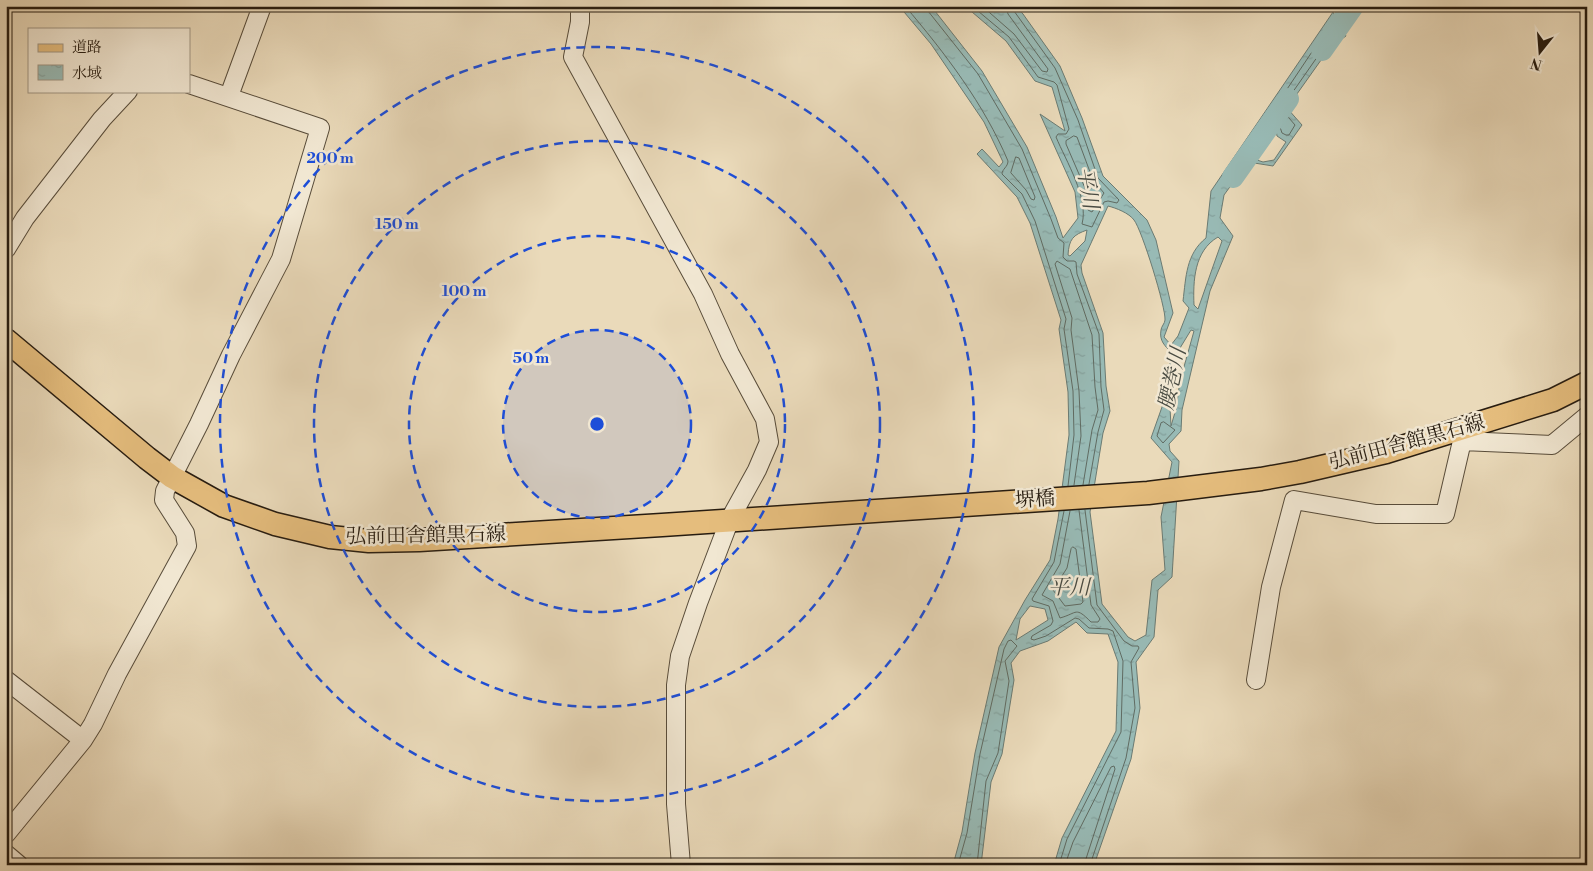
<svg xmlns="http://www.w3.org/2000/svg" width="1593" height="871" viewBox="0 0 1593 871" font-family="'Libre Bodoni','Noto Serif JP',serif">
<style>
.water{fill:url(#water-ripples);stroke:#6b7b73;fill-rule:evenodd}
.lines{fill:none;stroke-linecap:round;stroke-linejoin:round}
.shore{stroke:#606b62;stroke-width:1}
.river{stroke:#98bab5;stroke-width:22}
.minor-casing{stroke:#584c3a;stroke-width:20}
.major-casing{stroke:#271c10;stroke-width:25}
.minor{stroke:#f1e7d2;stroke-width:18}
.major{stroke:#e5bd7d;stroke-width:22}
.ring{fill:none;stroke:#1d4ed8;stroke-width:2.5;stroke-dasharray:9 6}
.labels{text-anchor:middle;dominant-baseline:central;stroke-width:5;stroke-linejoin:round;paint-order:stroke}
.street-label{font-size:20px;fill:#271c10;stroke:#f1e7d2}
.water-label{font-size:21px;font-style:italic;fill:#494b42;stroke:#f1e7d2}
.centre{fill:#1d4ed8;stroke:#f1e7d2;stroke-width:2.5}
.ring-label{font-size:15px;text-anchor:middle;font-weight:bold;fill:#1d4ed8;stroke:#f1e7d2;stroke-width:5;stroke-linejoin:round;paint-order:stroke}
</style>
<defs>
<pattern id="water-ripples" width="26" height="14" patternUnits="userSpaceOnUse" patternTransform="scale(1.25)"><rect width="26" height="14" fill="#98bab5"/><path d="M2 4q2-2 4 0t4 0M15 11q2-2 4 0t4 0" fill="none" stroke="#839f9b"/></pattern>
</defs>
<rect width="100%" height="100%" fill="#eadaba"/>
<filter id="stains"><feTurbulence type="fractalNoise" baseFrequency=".004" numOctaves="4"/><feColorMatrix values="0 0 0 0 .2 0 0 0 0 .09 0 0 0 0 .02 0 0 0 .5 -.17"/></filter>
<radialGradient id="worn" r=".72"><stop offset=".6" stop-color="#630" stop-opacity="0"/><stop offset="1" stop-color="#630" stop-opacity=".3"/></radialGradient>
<!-- water -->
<path class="water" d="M 899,6 L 931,6 L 982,71 L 1027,147 L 1056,217 L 1063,238 L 1078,218 L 1075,192 L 1040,114 L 1065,131 L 1052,87 L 1035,81 L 1006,41 L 965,6 L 1016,6 L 1023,14 L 1060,66 L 1082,118 L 1103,176 L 1147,220 L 1156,240 L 1173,313 L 1164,337 L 1171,345 L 1178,336 L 1189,308 L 1183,301 C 1186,277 1186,254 1206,238 L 1211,191 L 1333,12 L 1346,36 L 1331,46 L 1287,108 L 1302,125 L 1273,166 L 1248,162 L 1224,195 L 1220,218 L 1233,236 L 1210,291 L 1182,410 L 1181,431 L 1169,444 L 1170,451 L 1179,461 L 1172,577 L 1158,590 L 1154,637 L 1136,662 L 1140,708 L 1131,759 L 1094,865 L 1054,865 L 1062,838 L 1116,731 L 1118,662 L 1108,634 L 1087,633 L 1076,622 L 1048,641 L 1020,651 L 1011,663 L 1014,680 L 1002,754 L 991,782 L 981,865 L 953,865 L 962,832 L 975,753 L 999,647 L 1025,600 L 1050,560 L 1058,519 L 1069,435 L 1068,392 L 1059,329 L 1061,320 L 1030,223 L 1017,197 L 977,154 L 982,149 L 999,167 L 1003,162 L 984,122 L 931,44 ZM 1275,124 L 1277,136 L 1286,142 L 1274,160 L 1263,162 L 1251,158 L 1249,148 L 1264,125 ZM 1108,206 C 1116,208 1129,213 1134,220 C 1142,230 1166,308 1165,320 C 1165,323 1161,327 1161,330 C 1159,341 1165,346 1172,353 L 1162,407 L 1151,438 L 1172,462 L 1161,517 L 1165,570 L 1152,580 L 1146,635 L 1135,641 L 1128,637 L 1102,604 L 1090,512 L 1103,433 L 1110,411 L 1106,386 L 1103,333 L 1082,273 L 1081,265 ZM 1087,230 L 1085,241 L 1070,256 L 1068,255 C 1069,239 1073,235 1087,230 ZM 1218,237 L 1222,241 L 1198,309 L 1194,305 C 1193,281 1194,251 1218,237 ZM 1191,330 L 1194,331 L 1180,381 L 1176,409 L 1171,426 L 1170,408 L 1176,375 L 1177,353 ZM 1030,606 L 1045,609 L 1048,620 L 1016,640 L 1020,619 Z"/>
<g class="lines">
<!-- shore -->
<path class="shore" d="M 905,6 C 945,53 984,104 1008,161 C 1008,167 1002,169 1002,174 L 1022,194 L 1035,221 L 1066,319 L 1064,329 L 1073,391 L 1074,435 L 1068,486
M 927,6 L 928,11 L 978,74 L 1022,149 L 1051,219 L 1058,238 L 1064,243 L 1063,257 L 1067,261 L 1074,261 L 1076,262 L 1077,274 L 1099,334 L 1101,387 L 1104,410 L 1098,432 L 1089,484
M 972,6 L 1009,37 L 1038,77 L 1054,82 L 1057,85 L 1069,129 L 1066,134 L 1058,134 L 1056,137 C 1066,161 1089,198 1082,224 L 1092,227 L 1104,202 L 1108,201 L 1117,203 L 1119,200 L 1098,178 L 1078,120 L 1055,68 L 1014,11 L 1013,6
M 982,6 L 1014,34 L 1042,71 L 1047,72 L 1048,69 L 1008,14 L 1006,6
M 1333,24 L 1338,35 L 1327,43 L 1283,106 L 1283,111 L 1295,125 L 1289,135 L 1286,135 L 1282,133 L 1278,121 L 1270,119 L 1269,116 L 1330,25 Z
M 1074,136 L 1077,137 L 1093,180 L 1104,193 L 1092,212 L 1088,210 L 1085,188 L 1066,144 L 1066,141 Z
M 1016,157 L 1019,158 L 1035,197 L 1034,200 L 1031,199 L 1026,190 L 1011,173 Z
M 1164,422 L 1175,430 L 1163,443 L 1157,436 L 1161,423 Z
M 1074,485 L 1081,436 L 1079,391 L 1071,330 L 1072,318 L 1055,264 L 1057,261 L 1070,269 L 1092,335 L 1095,387 L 1098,410 L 1092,430 L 1083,485
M 1085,510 L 1097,605 L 1124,641 L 1132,646 L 1138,646 L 1139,648 L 1131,662 L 1135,708 L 1126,758 L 1090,865
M 1070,511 L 1060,564 L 1042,595 L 1053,601 L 1060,618 C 1078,613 1075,606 1091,622 L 1098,622 L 1100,619 L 1091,605 L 1079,510
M 1073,547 L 1076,549 L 1083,602 L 1081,604 L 1065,606 L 1053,590 L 1067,568 L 1071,549 Z
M 958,865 L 967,833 L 980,754 L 1004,649 L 1008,641 L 1011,640 L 1017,646 L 1005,661 L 1009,681 L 998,753 L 986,781 L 977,865
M 1059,865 L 1067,839 L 1121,732 L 1123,661 L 1113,631 L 1108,629 L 1089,628 L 1079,619 L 1075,618 L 1046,636 L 1034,640 L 1031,639 L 1032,636 L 1051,625 L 1053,621 L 1049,606 L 1033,601 L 1032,599 L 1054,562 L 1064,511
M 1065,865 L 1073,842 L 1111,767 L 1114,766 L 1115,769 L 1084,865"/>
<!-- river -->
<path class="river" d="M 1322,50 L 1353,6
M 1233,177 L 1288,99"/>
<!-- minor casing -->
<g class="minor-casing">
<path id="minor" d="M 580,6 L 580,22 L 573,57 L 703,294 L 730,354 L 765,419 L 769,442 L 757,470 L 730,519 L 698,603 L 680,656 L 676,685 L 676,804 L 681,865
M 229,96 L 262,6
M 6,249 L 25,218 L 102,119 L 128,91
M 1462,441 L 1552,445 L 1587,416
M 6,680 L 83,740
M 1256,680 L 1271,587 L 1294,500 L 1376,514 L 1445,514 L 1462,441 L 1462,429
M 6,834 L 83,740 L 93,724 L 117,674 L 187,546 L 185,533 L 164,500 L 165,491 L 199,424 L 231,355 L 281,259 L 320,128 L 189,84
M 6,854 L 19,865"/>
</g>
<!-- major casing -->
<g class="major-casing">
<path id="major" d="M 6,340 L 147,458 L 172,477 L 224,506 L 275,524 L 330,537 L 369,541 L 419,540 L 662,525 L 1148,493 L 1261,479 L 1300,472 L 1386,452 L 1553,400 L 1587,383"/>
</g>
<!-- minor -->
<use href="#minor" class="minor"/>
<!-- major -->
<use href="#major" class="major"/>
</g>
<!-- distance rings -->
<circle cx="597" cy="424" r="94" fill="#1d4ed8" fill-opacity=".12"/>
<g class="ring">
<circle cx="597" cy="424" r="94"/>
<circle cx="597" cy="424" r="188"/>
<circle cx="597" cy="424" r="283"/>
<circle cx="597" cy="424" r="377"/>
</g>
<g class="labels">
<!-- street labels -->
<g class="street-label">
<text transform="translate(1407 443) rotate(-15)">弘前田舎館黒石線</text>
<text transform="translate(1035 500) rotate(-4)">堺橋</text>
<text transform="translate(426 536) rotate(-1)">弘前田舎館黒石線</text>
</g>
<!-- water labels -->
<g class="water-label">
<text transform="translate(1087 188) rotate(80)">平川</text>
<text transform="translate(1173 379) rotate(-78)">腰巻川</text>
<text x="1069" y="588">平川</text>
</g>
</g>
<circle cx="597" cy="424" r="8" class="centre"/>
<g class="ring-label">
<text x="330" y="163">200 m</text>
<text x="397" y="229">150 m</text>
<text x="464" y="296">100 m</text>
<text x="531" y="363">50 m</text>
</g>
<!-- margin -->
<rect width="1593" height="871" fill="none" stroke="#eadaba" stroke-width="25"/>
<rect x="8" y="8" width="1578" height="856" fill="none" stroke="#271c10" stroke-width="2.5"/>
<rect x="12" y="12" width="1568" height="846" fill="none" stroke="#271c10"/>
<!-- legend -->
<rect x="28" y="28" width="162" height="65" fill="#f1e7d2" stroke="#a09684"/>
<rect x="38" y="44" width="25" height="8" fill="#e5bd7d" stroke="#a09684"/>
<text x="72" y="52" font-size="15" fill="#271c10">道路</text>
<rect x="38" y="65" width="25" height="15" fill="url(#water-ripples)" stroke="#a09684"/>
<text x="72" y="78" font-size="15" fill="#271c10">水域</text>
<!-- north arrow -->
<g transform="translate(1540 52) rotate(197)" stroke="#f1e7d2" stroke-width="4" paint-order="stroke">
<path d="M0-4L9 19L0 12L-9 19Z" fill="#271c10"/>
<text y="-8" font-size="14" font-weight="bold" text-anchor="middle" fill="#271c10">N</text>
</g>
<rect width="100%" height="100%" filter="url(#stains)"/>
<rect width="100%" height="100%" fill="url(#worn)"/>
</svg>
